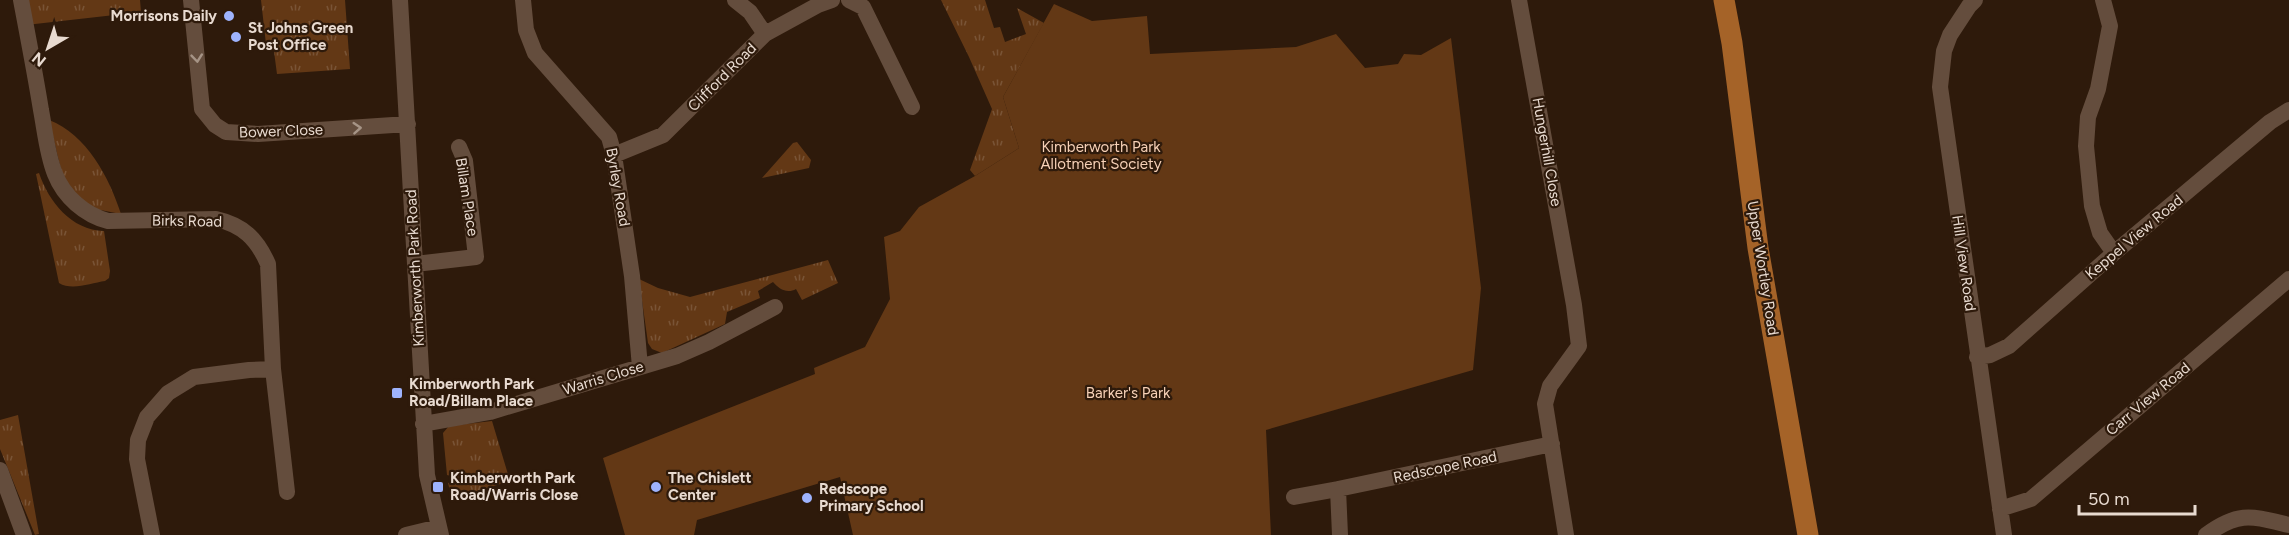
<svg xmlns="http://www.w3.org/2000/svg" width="2289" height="535" viewBox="0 0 2289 535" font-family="Figtree,sans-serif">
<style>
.grass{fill:url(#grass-tufts)}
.green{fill:#633815}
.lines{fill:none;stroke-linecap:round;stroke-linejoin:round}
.minor{stroke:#644d3d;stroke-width:16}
.major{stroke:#a56328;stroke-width:21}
.oneway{stroke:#a69486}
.poi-dot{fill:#9eb3fd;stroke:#2e1a0b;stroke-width:2}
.labels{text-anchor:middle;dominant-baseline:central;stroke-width:4.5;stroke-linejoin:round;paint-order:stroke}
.poi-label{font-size:15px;font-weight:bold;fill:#e8dad0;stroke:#2e1a0b;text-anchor:start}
.street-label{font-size:15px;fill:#e8dad0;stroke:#2e1a0b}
.park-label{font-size:15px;fill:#f6d0b6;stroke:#2e1a0b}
</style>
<defs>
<pattern id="grass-tufts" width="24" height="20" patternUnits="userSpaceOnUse" patternTransform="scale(1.5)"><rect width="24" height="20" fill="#633815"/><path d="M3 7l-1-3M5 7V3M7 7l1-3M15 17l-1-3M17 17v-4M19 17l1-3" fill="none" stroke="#795436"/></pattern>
</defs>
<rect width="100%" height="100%" fill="#2e1a0b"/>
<!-- grass -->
<path class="grass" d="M 21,0 L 140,0 L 141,12 L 26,25 Z
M 261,0 L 345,0 L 350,69 L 277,74 L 273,44 L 266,44 Z
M 941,0 L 985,0 L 994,28 L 1000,27 L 1005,42 L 1026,34 L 1017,8 L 1044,23 L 1003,97 L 1019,148 L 975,176 L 970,170 L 992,109 L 969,57 Z
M 49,120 C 87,135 109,177 121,214 L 90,208 L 64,182 Z
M 797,142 L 811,160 L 809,168 L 762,178 L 793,143 Z
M 39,173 C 49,202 71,230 104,231 L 110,271 L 109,278 L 105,281 C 91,283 72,291 59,283 L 36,174 Z
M 828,260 L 838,283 L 802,300 L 796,289 C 787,294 779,289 773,282 L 758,291 L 760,298 L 727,312 L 725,324 L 662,353 L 652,349 L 648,343 L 639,279 L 658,288 L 690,297 Z
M 18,415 L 39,534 L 35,535 L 0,449 L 0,420 Z
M 492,421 L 510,481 L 452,499 L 448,483 L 451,482 L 451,476 L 447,475 L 443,433 L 449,426 Z"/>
<!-- green -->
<path class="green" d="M 1054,4 L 1092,21 L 1147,16 L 1150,54 L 1296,47 L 1336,34 L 1365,68 L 1398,64 L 1404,54 L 1421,55 L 1451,38 L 1481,288 L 1473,370 L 1266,430 L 1271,535 L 853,535 L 840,477 L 697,520 L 694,535 L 625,535 L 603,458 L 815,374 L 814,368 L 865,347 L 890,299 L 884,237 L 900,231 L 919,207 L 975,176 L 1019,148 L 1003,97 Z"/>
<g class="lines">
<!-- minor -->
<path class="minor" d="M 21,0 C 28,37 35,73 41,110 C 45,131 47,154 55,174 C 64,197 85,215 108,221 L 216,219 C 243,225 257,239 268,264 L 273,369 L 287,492
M 191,0 L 202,109 L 215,125 L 226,132 L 258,134 L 408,124
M 400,0 L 427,475 L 441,535
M 523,0 L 526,30 L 535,53 L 609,137 L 614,155 L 632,276 L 640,367
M 735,0 L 750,12 L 765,34
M 849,0 L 863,7 L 912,107
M 1519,0 L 1574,305 L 1579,346 L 1550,386 L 1545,404 L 1566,535
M 1975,0 L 1969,6 L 1950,35 L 1944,51 L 1940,87 L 2004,535
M 2103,0 L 2110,26 L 2098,89 L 2088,117 L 2086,146 L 2092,206 L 2100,233 L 2114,253
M 614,155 L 663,135 L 765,34 L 818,5 L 832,0
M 415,264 L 476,257 L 465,161 L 459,147
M 1977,357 L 1990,355 L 2009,346 L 2114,253 L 2270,122 L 2289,110
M 423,424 L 490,412 L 677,356 L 709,342 L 775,307
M 0,470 L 24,535
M 1294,497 L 1338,489
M 2000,509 L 2031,499 L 2289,279
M 152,535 L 137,459 L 138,440 L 147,417 L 168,393 L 194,377 L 249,370 L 273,369
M 406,535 L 439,527
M 1340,535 L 1338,489 L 1552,444
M 2206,535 C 2239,511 2251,516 2289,525"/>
<!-- major -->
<path class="major" d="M 1724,0 L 1732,43 L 1758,248 L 1808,535"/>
</g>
<!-- one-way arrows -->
<defs><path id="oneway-chevron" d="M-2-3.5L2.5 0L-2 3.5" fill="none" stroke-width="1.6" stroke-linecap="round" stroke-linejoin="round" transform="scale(1.5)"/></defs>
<g class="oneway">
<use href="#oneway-chevron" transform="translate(197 58) rotate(84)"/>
<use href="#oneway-chevron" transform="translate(357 128) rotate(-4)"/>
</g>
<!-- markers -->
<g class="poi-dot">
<circle cx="229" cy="16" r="6"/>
<circle cx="236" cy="37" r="6"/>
<rect x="391" y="387" width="12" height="12" rx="3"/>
<rect x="432" y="481" width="12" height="12" rx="3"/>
<circle cx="656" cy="487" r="6"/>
<circle cx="807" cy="498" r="6"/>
</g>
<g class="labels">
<!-- poi labels -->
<g class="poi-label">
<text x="217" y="16" text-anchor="end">Morrisons Daily</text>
<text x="248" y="28">St Johns Green<tspan x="248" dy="17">Post Office</tspan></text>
<text x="409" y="384">Kimberworth Park<tspan x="409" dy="17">Road/Billam Place</tspan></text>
<text x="450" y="478">Kimberworth Park<tspan x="450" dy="17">Road/Warris Close</tspan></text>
<text x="668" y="478">The Chislett<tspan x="668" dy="17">Center</tspan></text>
<text x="819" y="489">Redscope<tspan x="819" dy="17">Primary School</tspan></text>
</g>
<!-- street labels -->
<g class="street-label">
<text transform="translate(722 77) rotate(-45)">Clifford Road</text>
<text transform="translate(281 131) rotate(-2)">Bower Close</text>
<text transform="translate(1547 152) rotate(80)">Hungerhill Close</text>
<text transform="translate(618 187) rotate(80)">Byrley Road</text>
<text transform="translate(467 197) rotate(81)">Billam Place</text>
<text transform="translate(187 221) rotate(1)">Birks Road</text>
<text transform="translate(2134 237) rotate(-40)">Keppel View Road</text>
<text transform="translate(1964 263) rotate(82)">Hill View Road</text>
<text transform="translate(415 268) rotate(-93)">Kimberworth Park Road</text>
<text transform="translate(1763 268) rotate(81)">Upper Wortley Road</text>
<text transform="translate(603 378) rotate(-17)">Warris Close</text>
<text transform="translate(2148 399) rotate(-40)">Carr View Road</text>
<text transform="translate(1445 467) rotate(-12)">Redscope Road</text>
</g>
<!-- park labels -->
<g class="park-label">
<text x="1101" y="147">Kimberworth Park<tspan x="1101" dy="17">Allotment Society</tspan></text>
<text x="1128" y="393">Barker's Park</text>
</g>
</g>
<!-- north arrow -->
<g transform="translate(48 48) rotate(219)" stroke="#2e1a0b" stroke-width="4.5" paint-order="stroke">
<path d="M0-4.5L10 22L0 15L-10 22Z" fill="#e8dad0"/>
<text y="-9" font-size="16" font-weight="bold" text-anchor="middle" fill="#e8dad0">N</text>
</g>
<!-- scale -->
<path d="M2079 505v9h116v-9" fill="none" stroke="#e8dad0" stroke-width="3"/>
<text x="2088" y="505" font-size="18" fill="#e8dad0" stroke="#2e1a0b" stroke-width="4.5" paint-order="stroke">50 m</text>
</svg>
